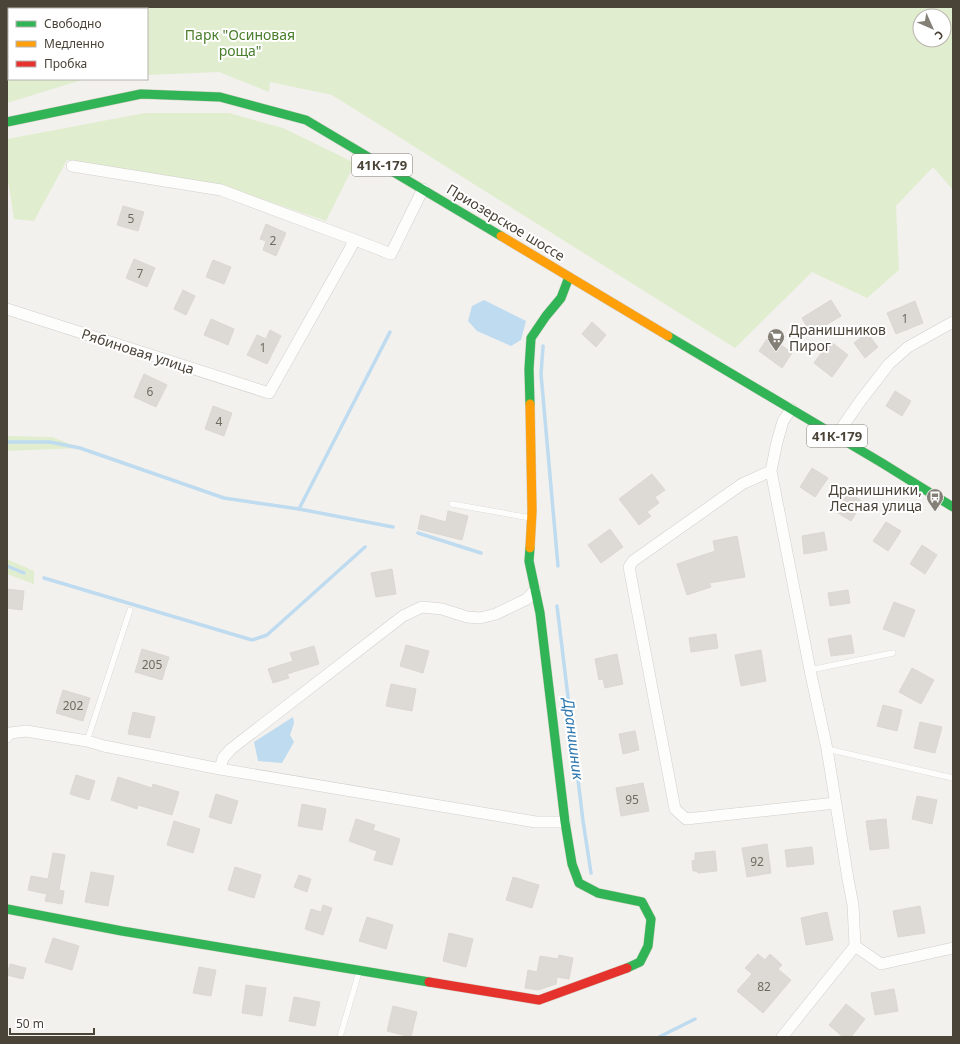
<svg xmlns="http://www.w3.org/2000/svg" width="960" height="1044" viewBox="0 0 960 1044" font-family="'Noto Sans',sans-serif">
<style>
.green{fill:#e0edce;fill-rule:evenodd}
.water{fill:#bedbf0}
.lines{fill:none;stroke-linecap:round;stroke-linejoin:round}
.stream{stroke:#bedbf0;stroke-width:3.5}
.building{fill:#dddad5;stroke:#dbd8d3}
.lane-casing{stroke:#d1cfcb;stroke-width:6}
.street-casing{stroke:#d1cfcb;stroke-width:12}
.fast-casing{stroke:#d2cec4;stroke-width:10}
.slow-casing{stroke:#d2cec4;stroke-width:10}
.jam-casing{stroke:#d2cec4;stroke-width:10}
.lane{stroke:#fdfdfc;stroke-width:5.5}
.street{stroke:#fdfdfc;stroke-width:11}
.fast{stroke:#30b455;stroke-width:9}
.slow{stroke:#ff9f0a;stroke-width:9}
.jam{stroke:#e5322d;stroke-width:9}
.labels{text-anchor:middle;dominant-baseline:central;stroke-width:4;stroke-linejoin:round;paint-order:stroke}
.number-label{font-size:12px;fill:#706a60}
.shield{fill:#fff;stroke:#807b74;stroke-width:1}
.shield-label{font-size:13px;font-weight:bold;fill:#4a4338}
.park-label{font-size:14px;fill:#497d2a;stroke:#fff}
.street-label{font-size:14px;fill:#4a4338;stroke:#fff}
.poi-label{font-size:14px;fill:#4a4338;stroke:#fff;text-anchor:start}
.water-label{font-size:15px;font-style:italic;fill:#2e77af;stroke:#fff}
</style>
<rect width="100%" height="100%" fill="#f3f1ed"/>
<!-- green -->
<path class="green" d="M 7,7 L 953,7 L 953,190 L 933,167 L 896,206 L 899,270 L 867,298 L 812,272 L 735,348 L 332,95 L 270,82 L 269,92 L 219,72 L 147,75 L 147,9 L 9,9 L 9,79 L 85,79 L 7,103 ZM 920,16 L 944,16 L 944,40 L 920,40 Z
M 145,113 L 229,113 L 283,128 L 355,163 L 326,221 L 221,185 L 67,160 L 34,221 L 14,219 L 7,174 L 7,139 Z
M 7,436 L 52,437 L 80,448 L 7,451 Z
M 7,559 L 34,571 L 34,584 L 7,574 Z"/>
<!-- water -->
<path class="water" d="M 484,300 L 526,321 L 521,340 L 511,346 L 477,331 L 468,321 L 472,306 Z
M 293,717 L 294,723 L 290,735 L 294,742 L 282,763 L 258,761 L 254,742 Z"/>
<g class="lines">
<!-- stream -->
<path class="stream" d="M 543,346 L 541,374 L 558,566
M 7,442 L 50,442 L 80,448 L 224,498 L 299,509 L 390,332
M 299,509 L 393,527
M 418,533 L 481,553
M 7,566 L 24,573
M 44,578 L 252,640 L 267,635 L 365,547
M 557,606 L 583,821 L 591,873
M 659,1037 L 695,1019"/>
</g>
<!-- building -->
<path class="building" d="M 123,206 L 144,212 L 138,231 L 117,225 Z
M 266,224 L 286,233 L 276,256 L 263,250 L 266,241 L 260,239 Z
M 134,259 L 155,268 L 147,287 L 126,278 Z
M 213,260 L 231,267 L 224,284 L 206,277 Z
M 183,290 L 195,296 L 186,315 L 174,309 Z
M 831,300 L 841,316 L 811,334 L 802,318 Z
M 915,301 L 923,323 L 896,334 L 887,313 Z
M 211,319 L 234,329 L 228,345 L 204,335 Z
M 592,322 L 606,335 L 596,347 L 582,334 Z
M 270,330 L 281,336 L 267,364 L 247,355 L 257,335 L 266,339 Z
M 867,333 L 878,347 L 865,358 L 854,343 Z
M 769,336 L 792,353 L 782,368 L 759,351 Z
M 830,341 L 848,355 L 832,377 L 814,363 Z
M 144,374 L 167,385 L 156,407 L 134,397 Z
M 895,391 L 911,401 L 902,416 L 886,406 Z
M 213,406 L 232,413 L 224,436 L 205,429 Z
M 812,468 L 828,478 L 815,497 L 800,487 Z
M 652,474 L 665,490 L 655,497 L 659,503 L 647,512 L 651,516 L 639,525 L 619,499 Z
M 848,492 L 863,502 L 851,521 L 836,512 Z
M 448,511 L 468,516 L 462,540 L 418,529 L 421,515 L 446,522 Z
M 886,522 L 901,531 L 888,551 L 873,541 Z
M 610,529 L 623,547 L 601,563 L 588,545 Z
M 824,532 L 827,550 L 804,554 L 802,536 Z
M 737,536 L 745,577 L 709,583 L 711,587 L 687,595 L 677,564 L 715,551 L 713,541 Z
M 922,545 L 937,555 L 925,574 L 910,564 Z
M 392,569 L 396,594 L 376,597 L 371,573 Z
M 7,589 L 24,591 L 22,610 L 7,608 Z
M 848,590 L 850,603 L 830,606 L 828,593 Z
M 894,602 L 915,610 L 904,637 L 883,629 Z
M 716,634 L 718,648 L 691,652 L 689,638 Z
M 851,635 L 854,653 L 831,656 L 828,639 Z
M 406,645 L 429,651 L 423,673 L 400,666 Z
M 314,646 L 319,664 L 287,674 L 289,678 L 273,683 L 268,669 L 293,661 L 290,653 Z
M 142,649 L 169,657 L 162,680 L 135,672 Z
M 761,650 L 766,681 L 741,686 L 735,655 Z
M 617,654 L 623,684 L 605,688 L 603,679 L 599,680 L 595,659 Z
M 912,668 L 934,680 L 921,704 L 899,692 Z
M 391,684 L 416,689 L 412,711 L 386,706 Z
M 63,690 L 90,698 L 83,721 L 56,713 Z
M 883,705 L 902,710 L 897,731 L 877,726 Z
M 133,712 L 155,717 L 150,738 L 128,734 Z
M 920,722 L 942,727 L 935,753 L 914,748 Z
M 635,731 L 639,750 L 623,754 L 619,734 Z
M 76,775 L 95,781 L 89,800 L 70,794 Z
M 118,777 L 152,788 L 153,784 L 179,792 L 172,815 L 138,805 L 137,809 L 111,800 Z
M 643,783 L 649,811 L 621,816 L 616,788 Z
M 216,794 L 238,801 L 231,824 L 209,817 Z
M 917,796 L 937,800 L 932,824 L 912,819 Z
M 302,804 L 326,809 L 322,830 L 298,826 Z
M 356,819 L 375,825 L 373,830 L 400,839 L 392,865 L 374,860 L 377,851 L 349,841 Z
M 886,819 L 889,848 L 870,850 L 866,821 Z
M 174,821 L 200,829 L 193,853 L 167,845 Z
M 767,844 L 771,873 L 747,877 L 742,848 Z
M 812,847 L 814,864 L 787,867 L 785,850 Z
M 715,851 L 717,871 L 698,873 L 697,871 L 693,871 L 692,861 L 695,860 L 695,853 Z
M 53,853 L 65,855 L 59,890 L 64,891 L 62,904 L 45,901 L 47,894 L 28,890 L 31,876 L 48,879 Z
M 235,867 L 261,875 L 254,898 L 228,890 Z
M 91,872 L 114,876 L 108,906 L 85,902 Z
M 299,875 L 311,879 L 307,892 L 294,887 Z
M 513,877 L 539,885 L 532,908 L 506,900 Z
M 323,905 L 332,908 L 323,935 L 305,929 L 311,909 L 321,912 Z
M 920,906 L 925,933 L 898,937 L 893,911 Z
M 827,912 L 833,940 L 806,945 L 801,918 Z
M 367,917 L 393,925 L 386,949 L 359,941 Z
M 449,933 L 473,939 L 466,967 L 443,961 Z
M 53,938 L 79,946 L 72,970 L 45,962 Z
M 758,954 L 765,960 L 770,954 L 782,965 L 778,969 L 791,980 L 763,1013 L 737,991 L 752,974 L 745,968 Z
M 559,955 L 573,958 L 569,979 L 557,977 L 556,984 L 538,990 L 525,988 L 528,970 L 537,972 L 540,956 L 558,959 Z
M 10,964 L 26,968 L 23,979 L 7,975 Z
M 199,967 L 216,970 L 211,996 L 193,993 Z
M 246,985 L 266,988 L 262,1016 L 242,1013 Z
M 894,989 L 898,1011 L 875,1015 L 871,993 Z
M 294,997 L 320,1002 L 315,1026 L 289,1021 Z
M 846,1004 L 865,1019 L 851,1037 L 843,1037 L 829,1025 Z
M 393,1006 L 417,1012 L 411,1037 L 387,1031 Z"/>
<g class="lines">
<!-- lane casing -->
<g class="lane-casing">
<path id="lane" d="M 452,504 L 531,518
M 810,670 L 893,653
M 87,741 L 130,610
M 827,749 L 953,778
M 340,1037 L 359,972"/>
</g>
<!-- street casing -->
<g class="street-casing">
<path id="street" d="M 72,166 L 221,190 L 355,240
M 7,309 L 269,393 L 355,240 L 391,254 L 423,189
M 836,436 L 861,400 L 889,364 L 908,347 L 953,322
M 771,471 L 742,484 L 633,561 L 629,567 L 675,809 L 686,819 L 836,803
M 7,737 L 10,733 L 26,731 L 87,741 L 104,746 L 220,769 L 536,822 L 565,822
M 220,769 L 223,758 L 231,749 L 403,616 L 422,607 L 442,609 L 467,617 L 480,618 L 496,614 L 527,599 L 535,590
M 855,946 L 881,964 L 953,948
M 782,1037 L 855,946 L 853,905 L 848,879 L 827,749 L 810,670 L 771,471 L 777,442 L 783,421 L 791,409"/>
</g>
<!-- fast casing -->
<g class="fast-casing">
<path id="fast" d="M 7,122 L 141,94 L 220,97 L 306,120 L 501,236
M 668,336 L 882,463 L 953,507
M 530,404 L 529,369 L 531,338 L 546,316 L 561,298 L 569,277
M 530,548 L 529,561 L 540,613 L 565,822 L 572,864 L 579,883 L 598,893 L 642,902 L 651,919 L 648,946 L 640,962 L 627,968
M 7,909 L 122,931 L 429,982"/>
</g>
<!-- slow casing -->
<g class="slow-casing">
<path id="slow" d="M 501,236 L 668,336
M 530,404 L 532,511 L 530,548"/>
</g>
<!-- jam casing -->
<g class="jam-casing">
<path id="jam" d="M 429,982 L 539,1000 L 627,968"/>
</g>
<!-- lane -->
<use href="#lane" class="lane"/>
<!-- street -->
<use href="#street" class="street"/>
<!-- fast -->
<use href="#fast" class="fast"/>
<!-- slow -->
<use href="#slow" class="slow"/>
<!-- jam -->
<use href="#jam" class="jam"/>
</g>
<!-- icons -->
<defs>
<g id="supermarket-pin" transform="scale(0.9)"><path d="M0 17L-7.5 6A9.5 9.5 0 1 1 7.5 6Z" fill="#858077" stroke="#fff"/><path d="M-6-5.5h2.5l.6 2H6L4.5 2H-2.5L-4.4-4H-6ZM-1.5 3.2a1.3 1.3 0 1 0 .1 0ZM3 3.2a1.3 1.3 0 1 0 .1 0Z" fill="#fff"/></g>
<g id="bus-pin" transform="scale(0.9)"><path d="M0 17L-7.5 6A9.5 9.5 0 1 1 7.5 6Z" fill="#858077" stroke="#fff"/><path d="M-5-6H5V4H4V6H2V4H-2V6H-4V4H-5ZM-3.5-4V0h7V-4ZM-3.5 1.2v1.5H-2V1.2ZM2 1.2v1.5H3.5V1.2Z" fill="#fff"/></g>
</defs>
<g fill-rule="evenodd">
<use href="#supermarket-pin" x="776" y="337"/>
<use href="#bus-pin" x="935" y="497"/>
</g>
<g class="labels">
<!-- number labels -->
<g class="number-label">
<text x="131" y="218">5</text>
<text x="273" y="240">2</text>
<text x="140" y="273">7</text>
<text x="905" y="318">1</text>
<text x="263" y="347">1</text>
<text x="150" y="391">6</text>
<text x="219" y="421">4</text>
<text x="152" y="664">205</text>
<text x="73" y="705">202</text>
<text x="632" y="799">95</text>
<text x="757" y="861">92</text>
<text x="764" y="986">82</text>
</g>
<!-- shield labels -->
<g class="shield">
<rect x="352" y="154" width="60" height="22" rx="3"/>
<rect x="807" y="425" width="60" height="22" rx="3"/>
</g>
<g class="shield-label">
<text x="382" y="165">41К-179</text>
<text x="837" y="436">41К-179</text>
</g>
<!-- park labels -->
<g class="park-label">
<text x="240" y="34">Парк "Осиновая<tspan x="240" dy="16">роща"</tspan></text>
</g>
<!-- street labels -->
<g class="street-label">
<text transform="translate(506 222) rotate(31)">Приозерское шоссе</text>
<text transform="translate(138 351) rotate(18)">Рябиновая улица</text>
</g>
<!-- poi labels -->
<g class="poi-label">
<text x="789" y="329">Дранишников<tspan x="789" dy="16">Пирог</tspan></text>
<text x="922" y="489" text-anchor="end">Дранишники,<tspan x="922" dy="16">Лесная улица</tspan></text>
</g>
<!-- water labels -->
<g class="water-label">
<text transform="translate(574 739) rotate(83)">Дранишник</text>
</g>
</g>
<!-- border -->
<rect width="960" height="1044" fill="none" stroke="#4a4338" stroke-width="16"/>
<!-- legend -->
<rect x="8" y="8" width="140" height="72" fill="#ffffff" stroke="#b7b4af"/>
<rect x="16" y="21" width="20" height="6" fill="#30b455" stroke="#b7b4af"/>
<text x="44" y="28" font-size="12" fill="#4a4338">Свободно</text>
<rect x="16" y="41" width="20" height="6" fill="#ff9f0a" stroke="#b7b4af"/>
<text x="44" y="48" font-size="12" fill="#4a4338">Медленно</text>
<rect x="16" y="61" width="20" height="6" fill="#e5322d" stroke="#b7b4af"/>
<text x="44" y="68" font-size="12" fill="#4a4338">Пробка</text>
<!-- north arrow -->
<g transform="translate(932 28) rotate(135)"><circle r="19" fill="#ffffff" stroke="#b7b4af"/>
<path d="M0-3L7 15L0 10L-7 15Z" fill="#858077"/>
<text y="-6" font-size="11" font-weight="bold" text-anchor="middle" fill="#4a4338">С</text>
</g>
<!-- scale -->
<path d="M10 1028v6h84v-6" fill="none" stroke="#4a4338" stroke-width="2"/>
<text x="16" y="1028" font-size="12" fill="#4a4338" stroke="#ffffff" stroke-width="3" paint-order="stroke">50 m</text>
</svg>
